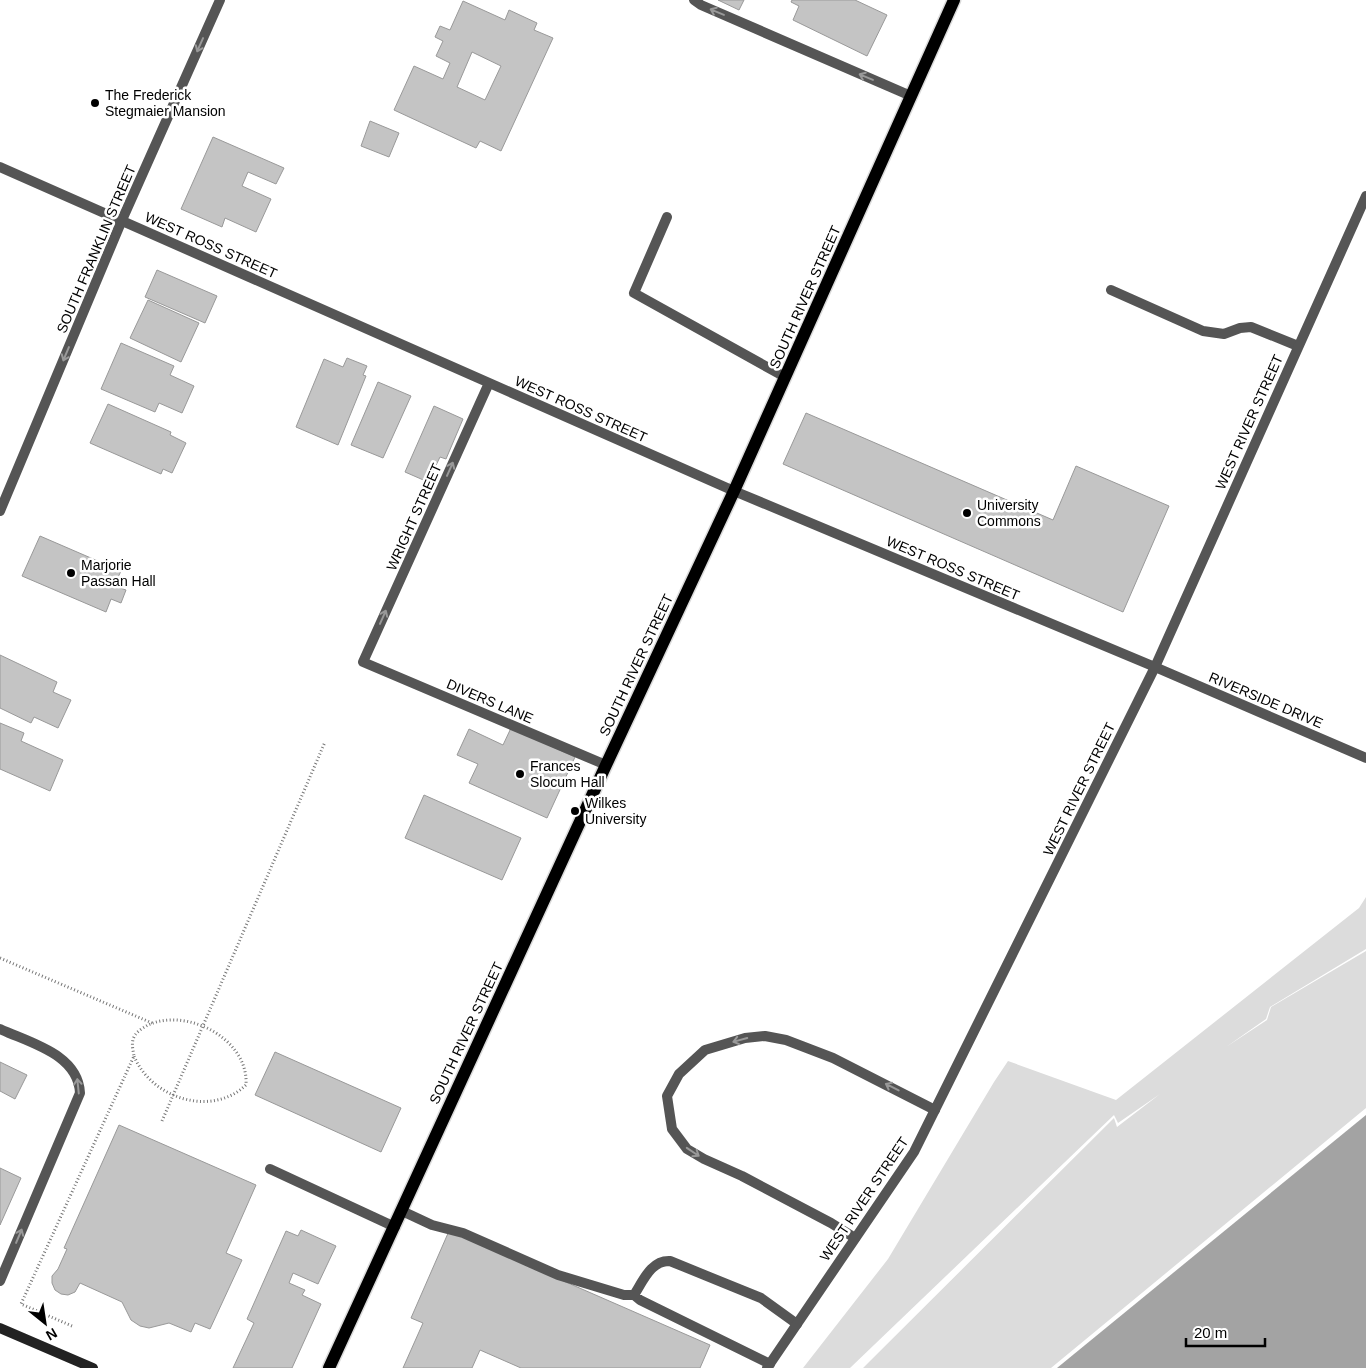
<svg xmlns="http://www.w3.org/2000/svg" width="1366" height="1368" viewBox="0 0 1366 1368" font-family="Helvetica,sans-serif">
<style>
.green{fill:#dcdcdc}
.water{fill:#a3a3a3}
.building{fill:#c4c4c4;stroke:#999;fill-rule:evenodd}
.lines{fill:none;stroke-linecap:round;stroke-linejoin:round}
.primary-casing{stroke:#dbdbdb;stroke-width:15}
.path{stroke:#777;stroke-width:3;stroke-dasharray:1 2.5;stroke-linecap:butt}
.service{stroke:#555;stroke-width:10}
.minor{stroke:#555;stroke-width:10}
.secondary{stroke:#222;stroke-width:10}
.primary{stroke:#000;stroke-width:12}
.oneway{stroke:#999}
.poi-dot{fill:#000;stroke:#fff;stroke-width:2}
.labels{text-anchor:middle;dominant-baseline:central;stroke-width:5;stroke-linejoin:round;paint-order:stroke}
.poi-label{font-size:14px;fill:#000;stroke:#fff;text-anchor:start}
.street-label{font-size:14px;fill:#000;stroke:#fff}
</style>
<rect width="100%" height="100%" fill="#fff"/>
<!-- green -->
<path class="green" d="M 1366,897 L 1366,949 L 1270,1007 L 1266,1019 L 1226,1047 L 1267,1020 L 1271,1007 L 1366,951 L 1366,1108 L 1051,1368 L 863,1368 L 1114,1118 L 1117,1127 L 1160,1094 L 1118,1123 L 1114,1115 L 850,1368 L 803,1368 L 888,1259 L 994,1082 L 1008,1061 L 1116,1100 L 1359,908 Z"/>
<!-- water -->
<path class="water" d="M 1366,1115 L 1366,1368 L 1057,1368 Z"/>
<!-- building -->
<path class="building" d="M 718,0 L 744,0 L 739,10 Z
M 792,0 L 855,0 L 887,15 L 867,56 L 793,20 L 799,6 L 791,2 Z
M 463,1 L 505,20 L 509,10 L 537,23 L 534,30 L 553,38 L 501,151 L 480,141 L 476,148 L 394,110 L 414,66 L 443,79 L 450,63 L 436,56 L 443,41 L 435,37 L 440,26 L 450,30 ZM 472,52 L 501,66 L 485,100 L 457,87 Z
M 370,121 L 399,133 L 389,157 L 361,146 Z
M 213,137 L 284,168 L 276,184 L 248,172 L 242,186 L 271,199 L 256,232 L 225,218 L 222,227 L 181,209 Z
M 157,270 L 217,296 L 205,323 L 145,297 Z
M 148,300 L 199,323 L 181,362 L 130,338 Z
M 121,343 L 174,366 L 170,375 L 194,386 L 182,413 L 159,403 L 155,412 L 101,389 Z
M 347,358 L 367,366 L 363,375 L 366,376 L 338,445 L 296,427 L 324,359 L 343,367 Z
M 378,382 L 411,396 L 383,458 L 351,445 Z
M 108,404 L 171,432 L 170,435 L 186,443 L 172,473 L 163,469 L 161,474 L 90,443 Z
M 434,406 L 463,419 L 446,459 L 440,457 L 428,482 L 405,472 Z
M 806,413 L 1053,520 L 1076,466 L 1169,506 L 1123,612 L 783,464 Z
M 40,536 L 121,571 L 114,586 L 126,590 L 121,603 L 111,599 L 106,612 L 22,576 Z
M 0,655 L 57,682 L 53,692 L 71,700 L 58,728 L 34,717 L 31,723 L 0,708 Z
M 0,723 L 24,733 L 21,741 L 63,760 L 50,791 L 0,769 Z
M 511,728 L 575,757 L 547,818 L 469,783 L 478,764 L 457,755 L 469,729 L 503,745 Z
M 424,795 L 521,838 L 502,880 L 405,838 Z
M 275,1052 L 401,1108 L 381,1152 L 255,1095 Z
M 0,1062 L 27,1075 L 15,1099 L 0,1091 Z
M 119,1125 L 256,1185 L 226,1253 L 242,1260 L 210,1329 L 195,1323 L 191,1332 L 169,1323 L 149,1328 L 140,1326 L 131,1320 L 122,1302 L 80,1283 L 75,1292 L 68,1295 L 61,1294 L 55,1290 L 52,1283 L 52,1276 L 58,1269 L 67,1249 L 64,1248 Z
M 0,1168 L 21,1178 L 0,1225 Z
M 301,1230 L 336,1246 L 318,1284 L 293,1273 L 289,1283 L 305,1290 L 302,1295 L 321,1304 L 292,1368 L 233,1368 L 254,1323 L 247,1319 L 286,1231 L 298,1236 Z
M 449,1231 L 710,1345 L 700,1368 L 521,1368 L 480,1350 L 472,1368 L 403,1368 L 423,1323 L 411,1318 Z"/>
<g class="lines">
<!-- primary casing -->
<g class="primary-casing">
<path id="primary" d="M 329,1368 L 606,765 L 734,491 L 954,0"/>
</g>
<!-- path -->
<path class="path" d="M 0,958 L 152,1023
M 162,1121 L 325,742
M 72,1326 L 21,1304 L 134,1056 C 133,1050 131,1043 134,1037 C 137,1031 143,1028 148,1025 C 187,1007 249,1039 246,1085 C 211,1118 151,1098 134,1056"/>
<!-- service -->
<path class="service" d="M 694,0 L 701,5 L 911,96
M 667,217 L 634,293 L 785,377
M 1111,290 L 1203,331 L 1224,334 L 1240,328 L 1251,327 L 1298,346
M 0,1029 C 30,1043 78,1054 80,1093 L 0,1281
M 270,1169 L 395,1227
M 402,1211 L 432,1225 L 463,1233 L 558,1275 L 624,1295 L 634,1295 L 640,1300 L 770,1364
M 855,1238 L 831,1223 L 742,1176 L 704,1159 L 687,1149 L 672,1129 L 667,1096 L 679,1074 L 705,1050 L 745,1038 L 765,1036 L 786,1040 L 833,1058 L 935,1110
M 634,1295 C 643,1281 651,1260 670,1261 L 761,1298 L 797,1324"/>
<!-- minor -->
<path class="minor" d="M 0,167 L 734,491 L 1155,667 L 1366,758
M 489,383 L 363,662 L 606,765
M 0,511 L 122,220 L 220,0
M 767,1368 L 914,1152 L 1155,667 L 1366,196"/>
<!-- secondary -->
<path class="secondary" d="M 0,1328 L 93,1368"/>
<!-- primary -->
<use href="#primary" class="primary"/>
</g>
<!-- one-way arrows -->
<defs><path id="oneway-shaft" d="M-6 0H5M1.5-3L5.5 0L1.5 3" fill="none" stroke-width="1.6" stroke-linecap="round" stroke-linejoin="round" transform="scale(1.25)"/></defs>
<g class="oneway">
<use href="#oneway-shaft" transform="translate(717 12) rotate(-157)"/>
<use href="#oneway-shaft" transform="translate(200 45) rotate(114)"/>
<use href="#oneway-shaft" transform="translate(866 77) rotate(-157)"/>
<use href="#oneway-shaft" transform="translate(66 354) rotate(113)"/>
<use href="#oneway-shaft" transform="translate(450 469) rotate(-66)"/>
<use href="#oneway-shaft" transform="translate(383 617) rotate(-66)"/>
<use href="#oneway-shaft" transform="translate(740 1040) rotate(165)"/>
<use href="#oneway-shaft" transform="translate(78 1086) rotate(-96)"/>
<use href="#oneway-shaft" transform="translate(892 1087) rotate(-153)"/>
<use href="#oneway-shaft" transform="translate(693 1152) rotate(34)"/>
<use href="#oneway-shaft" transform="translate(19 1236) rotate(-67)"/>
</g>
<!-- markers -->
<g class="poi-dot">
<circle cx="95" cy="103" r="5"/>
<circle cx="967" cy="513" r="5"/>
<circle cx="71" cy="573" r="5"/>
<circle cx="520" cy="774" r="5"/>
<circle cx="575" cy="811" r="5"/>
</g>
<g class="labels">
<!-- poi labels -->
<g class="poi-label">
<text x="105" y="95">The Frederick<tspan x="105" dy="16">Stegmaier Mansion</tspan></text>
<text x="977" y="505">University<tspan x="977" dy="16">Commons</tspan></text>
<text x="81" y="565">Marjorie<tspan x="81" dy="16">Passan Hall</tspan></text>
<text x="530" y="766">Frances<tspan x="530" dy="16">Slocum Hall</tspan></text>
<text x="585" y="803">Wilkes<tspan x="585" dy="16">University</tspan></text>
</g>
<!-- street labels -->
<g class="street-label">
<text transform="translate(211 245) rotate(24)">WEST ROSS STREET</text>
<text transform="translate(96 249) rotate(-67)">SOUTH FRANKLIN STREET</text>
<text transform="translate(805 297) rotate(-66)">SOUTH RIVER STREET</text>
<text transform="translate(581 409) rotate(24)">WEST ROSS STREET</text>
<text transform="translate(1249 422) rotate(-66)">WEST RIVER STREET</text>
<text transform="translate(414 517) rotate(-66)">WRIGHT STREET</text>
<text transform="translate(953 568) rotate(23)">WEST ROSS STREET</text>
<text transform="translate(636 665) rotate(-65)">SOUTH RIVER STREET</text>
<text transform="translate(1266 700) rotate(23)">RIVERSIDE DRIVE</text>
<text transform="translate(490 701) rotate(23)">DIVERS LANE</text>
<text transform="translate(1079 789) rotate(-64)">WEST RIVER STREET</text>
<text transform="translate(466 1033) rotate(-65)">SOUTH RIVER STREET</text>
<text transform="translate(864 1199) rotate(-56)">WEST RIVER STREET</text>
</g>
</g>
<!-- north arrow -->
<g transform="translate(45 1323) rotate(150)" stroke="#ffffff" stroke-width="4" paint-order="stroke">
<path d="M0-4L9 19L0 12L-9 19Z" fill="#000000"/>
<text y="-8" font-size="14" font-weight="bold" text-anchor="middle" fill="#000000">N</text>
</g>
<!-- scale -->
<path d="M1186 1338v8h79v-8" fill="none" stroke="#000000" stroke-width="2.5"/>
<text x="1194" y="1338" font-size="15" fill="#000000" stroke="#ffffff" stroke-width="4" paint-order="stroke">20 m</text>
</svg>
